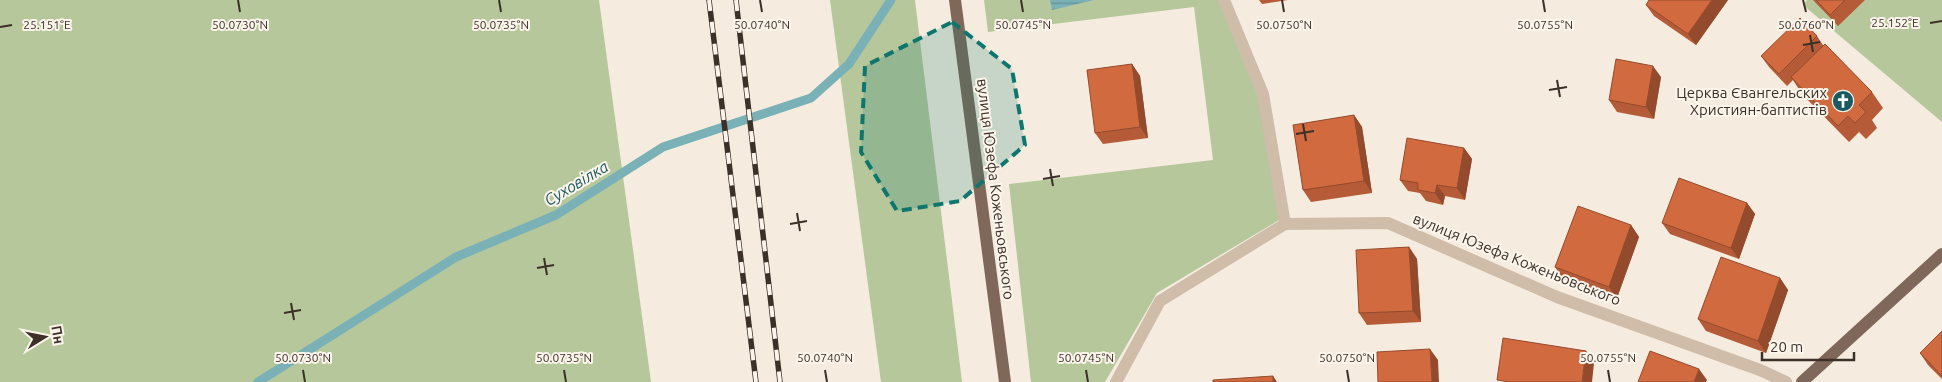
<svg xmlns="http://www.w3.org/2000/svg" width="1942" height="382" viewBox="0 0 1942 382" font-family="Ubuntu,sans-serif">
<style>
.green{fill:#b6c79c}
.water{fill:url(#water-rules)}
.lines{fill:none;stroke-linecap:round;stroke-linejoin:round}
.stream{stroke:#7ab1b6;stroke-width:9}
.minor{stroke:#cfbca9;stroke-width:12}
.major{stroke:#7f6759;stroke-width:12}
.rail-casing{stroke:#3c3029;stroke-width:5.5}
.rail{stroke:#fcf5ec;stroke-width:4;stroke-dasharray:11;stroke-linecap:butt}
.wall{fill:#b55b37}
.shaded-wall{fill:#934a2d}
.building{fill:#d26a40;stroke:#934a2d}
.marked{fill:#0f766e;fill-opacity:0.2;stroke:#0f766e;stroke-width:4;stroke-dasharray:10 6;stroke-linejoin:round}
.ticks{fill:none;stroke:#3c3029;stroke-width:2}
.labels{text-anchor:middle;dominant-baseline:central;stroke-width:4;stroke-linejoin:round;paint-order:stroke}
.poi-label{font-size:15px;fill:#3c3029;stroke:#fcf5ec;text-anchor:end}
.street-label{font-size:15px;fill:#3c3029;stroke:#fcf5ec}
.water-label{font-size:16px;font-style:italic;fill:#1a5a62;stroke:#fcf5ec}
.ticks-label{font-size:12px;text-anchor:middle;fill:#3c3029;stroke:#fcf5ec;stroke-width:4;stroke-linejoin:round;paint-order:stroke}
</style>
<defs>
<pattern id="water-rules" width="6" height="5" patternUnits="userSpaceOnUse" patternTransform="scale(1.25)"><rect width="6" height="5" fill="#7ab1b6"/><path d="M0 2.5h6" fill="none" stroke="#659094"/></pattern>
</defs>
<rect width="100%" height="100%" fill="#f5ecdf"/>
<!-- green -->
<path class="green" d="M 0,0 L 599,0 L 651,382 L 0,382 Z
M 830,0 L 915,0 L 962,382 L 881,382 Z
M 984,0 L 1224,0 L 1263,94 L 1284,217 L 1157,293 L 1105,382 L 1031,382 L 1009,184 L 1213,160 L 1194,7 L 988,32 Z
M 1807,0 L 1942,0 L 1942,122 L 1803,5 Z"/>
<!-- water -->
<path class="water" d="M 1050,0 L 1094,0 L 1052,10 Z"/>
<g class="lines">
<!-- stream -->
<path class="stream" d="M 258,382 L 456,257 L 556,215 L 663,147 L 811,98 L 849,64 L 891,0"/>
<!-- minor -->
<path class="minor" d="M 1224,0 L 1263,94 L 1285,224
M 1116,382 L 1160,301 L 1285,224 L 1388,223 L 1557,297 L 1760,370 L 1786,382"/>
<!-- major -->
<path class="major" d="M 955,0 L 1005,382
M 1802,382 L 1942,254"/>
<!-- rail casing -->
<g class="rail-casing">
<path id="rail" d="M 709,0 L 756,382
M 736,0 L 780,382"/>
</g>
<!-- rail -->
<use href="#rail" class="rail"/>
</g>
<!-- wall -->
<path class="wall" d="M 1259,0 L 1288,0 L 1262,4 Z
M 1728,0 L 1696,45 L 1654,16 L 1646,5 Z
M 1813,0 L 1865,0 L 1838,26 Z
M 1817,36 L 1823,45 L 1872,92 L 1883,108 L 1872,120 L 1877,128 L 1866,139 L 1859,132 L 1849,142 L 1802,94 L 1793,80 L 1787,86 L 1769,67 L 1761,56 Z
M 1132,64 L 1140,76 L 1148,138 L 1103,144 L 1095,133 Z
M 1661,77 L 1654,119 L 1617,112 L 1609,100 Z
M 1354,115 L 1362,127 L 1372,193 L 1311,202 L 1303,190 Z
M 1464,148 L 1472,159 L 1465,200 L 1445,196 L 1443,205 L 1426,201 L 1420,193 L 1408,191 L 1400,180 Z
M 1747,203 L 1755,214 L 1739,259 L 1670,234 L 1662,223 Z
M 1631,225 L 1639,237 L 1617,298 L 1563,279 L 1555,267 Z
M 1409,247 L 1417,259 L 1421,322 L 1367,325 L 1359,313 Z
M 1780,278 L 1788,290 L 1766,353 L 1706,331 L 1698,319 Z
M 1942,331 L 1942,379 L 1928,365 L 1920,353 Z"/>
<!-- shaded-wall -->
<path class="shaded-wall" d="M 1712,0 L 1728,0 L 1696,45 L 1688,34 Z
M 1132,64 L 1140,76 L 1148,138 L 1140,127 Z
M 1653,66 L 1661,77 L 1654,119 L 1646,107 Z
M 1354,115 L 1362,127 L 1372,193 L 1364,181 Z
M 1464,148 L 1472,159 L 1465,200 L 1457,188 Z
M 1437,185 L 1445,196 L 1443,205 L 1435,193 Z
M 1747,203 L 1755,214 L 1739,259 L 1731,248 Z
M 1631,225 L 1639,237 L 1617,298 L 1609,287 Z
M 1409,247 L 1417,259 L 1421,322 L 1413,311 Z
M 1780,278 L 1788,290 L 1766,353 L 1758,341 Z
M 1430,349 L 1438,360 L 1439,382 L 1432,382 Z
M 1586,351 L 1594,363 L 1592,382 L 1582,382 Z
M 1699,369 L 1707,380 L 1706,382 L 1694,382 Z
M 1273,376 L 1277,382 L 1273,382 Z"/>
<!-- building -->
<path class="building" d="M 1649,0 L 1712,0 L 1688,34 L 1646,5 Z
M 1816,0 L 1845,0 L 1830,15 Z
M 1800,18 L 1817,36 L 1779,74 L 1761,56 Z
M 1825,44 L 1872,92 L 1859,105 L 1866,112 L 1855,123 L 1848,116 L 1838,126 L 1791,77 Z
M 1616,59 L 1653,66 L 1646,107 L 1609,100 Z
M 1132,64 L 1140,127 L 1095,133 L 1087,70 Z
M 1354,115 L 1364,181 L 1303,190 L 1293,125 Z
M 1407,138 L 1464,148 L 1457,188 L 1437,185 L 1435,193 L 1418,190 L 1418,183 L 1400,180 Z
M 1679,178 L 1747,203 L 1731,248 L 1662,223 Z
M 1578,206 L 1631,225 L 1609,287 L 1555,267 Z
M 1409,247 L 1413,311 L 1359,313 L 1356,250 Z
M 1721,257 L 1780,278 L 1758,341 L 1698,319 Z
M 1942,331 L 1942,376 L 1920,353 Z
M 1503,338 L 1586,351 L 1582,382 L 1509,382 L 1497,380 Z
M 1430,349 L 1432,382 L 1378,382 L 1377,352 Z
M 1650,351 L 1699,369 L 1694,382 L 1638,382 Z
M 1273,376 L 1273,382 L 1213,382 L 1213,380 Z"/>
<!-- marked area -->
<path class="marked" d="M 952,22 L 1012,69 L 1025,145 L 960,201 L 897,211 L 861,152 L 865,66 Z"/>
<!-- ticks -->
<path class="ticks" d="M 238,0 L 240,12M 499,0 L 501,12M 760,0 L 762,12M 1021,0 L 1023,12M 1282,0 L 1284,12M 1543,0 L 1545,12M 1803,0 L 1806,12M 1930,23 L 1942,21M 0,27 L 12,25M 1810,35 L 1813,52M 1803,45 L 1820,42M 1557,80 L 1560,97M 1549,90 L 1567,87M 1303,124 L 1306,141M 1296,134 L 1314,131M 1050,169 L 1053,186M 1043,179 L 1060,176M 797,213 L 800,231M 790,224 L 807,221M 544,258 L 547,275M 537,268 L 554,265M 291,303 L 294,320M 284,313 L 301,310M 303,370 L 305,382M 564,370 L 566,382M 825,370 L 827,382M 1086,370 L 1088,382M 1347,370 L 1349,382M 1608,370 L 1610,382"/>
<!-- icons -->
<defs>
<g id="church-disc" transform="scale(1.125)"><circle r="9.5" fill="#1a5a62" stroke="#fcf5ec"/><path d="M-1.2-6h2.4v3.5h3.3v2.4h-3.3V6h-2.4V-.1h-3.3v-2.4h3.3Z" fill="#fff"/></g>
</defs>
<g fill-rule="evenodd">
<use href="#church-disc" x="1843" y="101"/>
</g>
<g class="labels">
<!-- poi labels -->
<g class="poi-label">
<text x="1827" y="92">Церква Євангельских<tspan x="1827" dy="17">Християн-баптистів</tspan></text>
</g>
<!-- street labels -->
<g class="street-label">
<text transform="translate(996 189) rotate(83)">вулиця Юзефа Коженьовського</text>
<text transform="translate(1517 259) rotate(22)">вулиця Юзефа Коженьовського</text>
</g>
<!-- water labels -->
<g class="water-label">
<text transform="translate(576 183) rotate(-31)">Суховілка</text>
</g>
</g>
<g class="ticks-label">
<text x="1895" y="27">25.152°E</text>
<text x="240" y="29">50.0730°N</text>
<text x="501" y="29">50.0735°N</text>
<text x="762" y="29">50.0740°N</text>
<text x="1023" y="29">50.0745°N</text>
<text x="1284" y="29">50.0750°N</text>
<text x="1545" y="29">50.0755°N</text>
<text x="1806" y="29">50.0760°N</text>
<text x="47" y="29">25.151°E</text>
<text x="303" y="362">50.0730°N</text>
<text x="564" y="362">50.0735°N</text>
<text x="825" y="362">50.0740°N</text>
<text x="1086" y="362">50.0745°N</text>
<text x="1347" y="362">50.0750°N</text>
<text x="1608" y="362">50.0755°N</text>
</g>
<!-- north arrow -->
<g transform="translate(45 337) rotate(80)" stroke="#fcf5ec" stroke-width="4" paint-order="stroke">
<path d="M0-4L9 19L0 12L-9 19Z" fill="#3c3029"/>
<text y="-8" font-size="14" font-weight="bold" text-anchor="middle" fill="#3c3029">Пн</text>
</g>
<!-- scale -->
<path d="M1762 352v8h92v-8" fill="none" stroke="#3c3029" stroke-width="2.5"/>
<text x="1770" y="352" font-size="15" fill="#3c3029" stroke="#fcf5ec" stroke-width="4" paint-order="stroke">20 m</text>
</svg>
